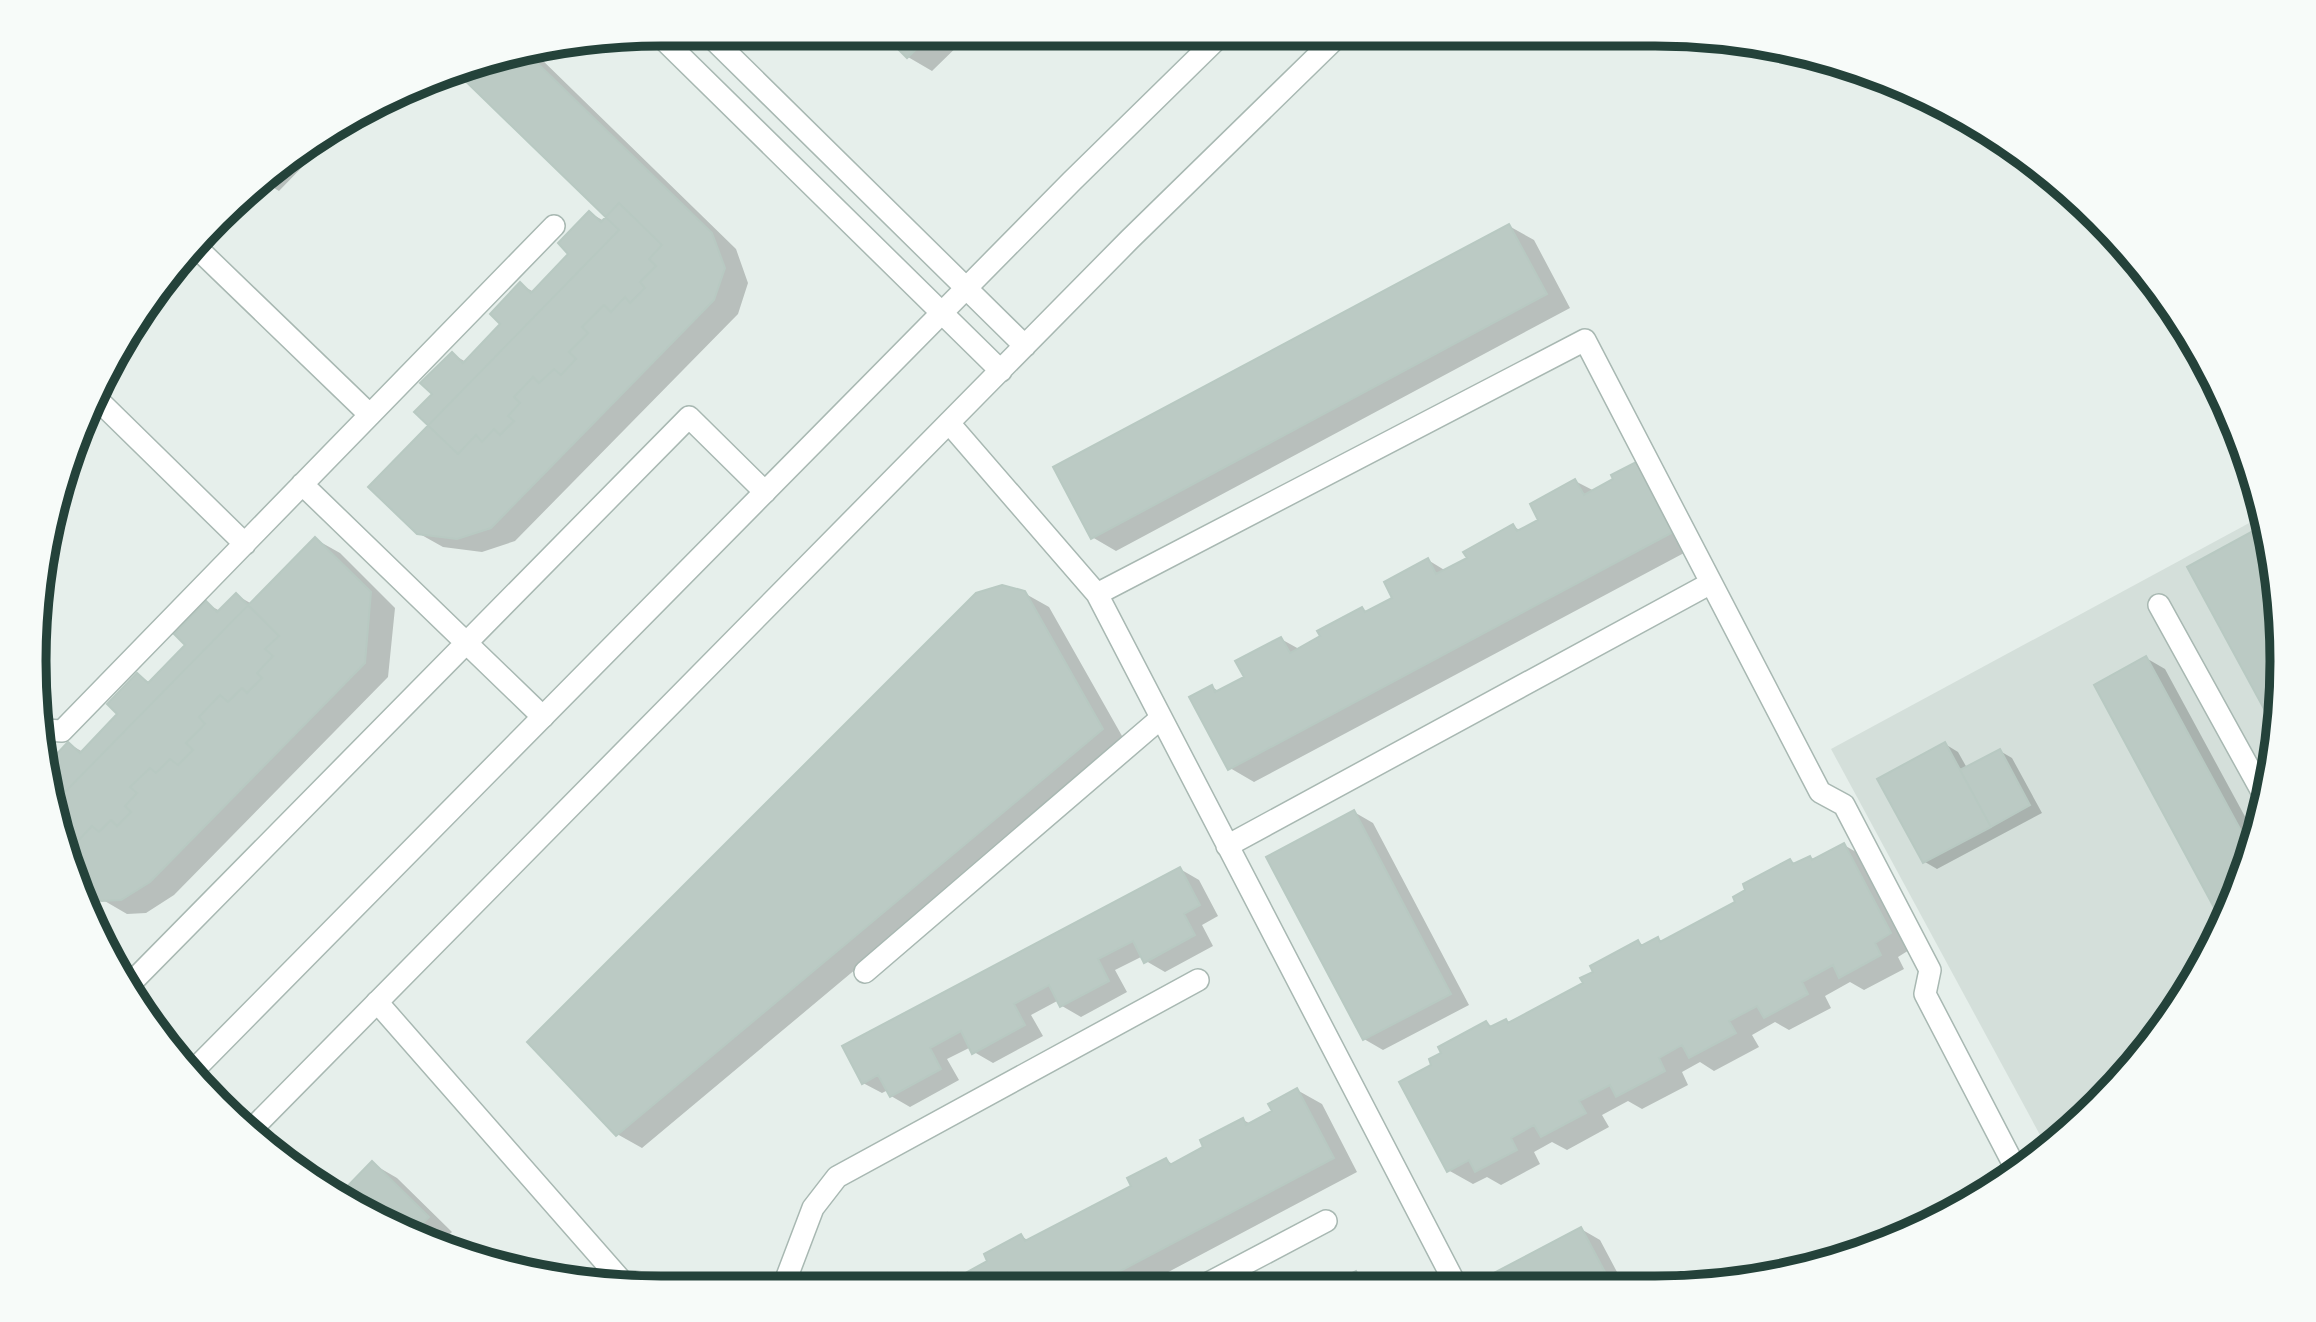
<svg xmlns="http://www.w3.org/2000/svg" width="2316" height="1322" viewBox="0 0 2316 1322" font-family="Ubuntu,sans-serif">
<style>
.built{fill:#d4dfda}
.shadow{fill:#0003}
.building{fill:#bbcac4;stroke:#b8c9c2;stroke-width:2}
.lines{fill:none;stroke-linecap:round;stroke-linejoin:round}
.lane-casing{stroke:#a8b8b2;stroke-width:24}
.street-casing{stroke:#a8b8b2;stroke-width:24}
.lane{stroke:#fff;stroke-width:21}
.street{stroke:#fff;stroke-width:21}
.rim{fill:none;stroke:#24423a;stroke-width:9}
</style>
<rect width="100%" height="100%" fill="#e6efeb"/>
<!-- built -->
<path class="built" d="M 2264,515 L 2271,538 L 2283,661 L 2271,783 L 2235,901 L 2177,1009 L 2099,1105 L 2046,1146 L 1831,749 Z"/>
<!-- shadow -->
<path class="shadow" d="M 885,34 L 970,34 L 932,71 L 908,57 Z
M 536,54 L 736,249 L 748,283 L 738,314 L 515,541 L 482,552 L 443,547 L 418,533 L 434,394 L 452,354 L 466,362 L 503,324 L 521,285 L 534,292 L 571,254 L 590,213 L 604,221 L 608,217 L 455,69 Z
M 336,132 L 279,191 L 262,181 L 279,163 Z
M 1509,226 L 1534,240 L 1570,308 L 1116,551 L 1092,537 Z
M 1575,481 L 1699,545 L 1254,782 L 1230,768 L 1212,687 L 1220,692 L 1246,677 L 1281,639 L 1299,649 L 1362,609 L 1368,612 L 1395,599 L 1428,560 L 1446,571 L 1469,558 L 1513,526 L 1521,531 L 1541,520 Z
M 315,539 L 340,553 L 395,608 L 388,677 L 174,895 L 146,913 L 127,914 L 79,886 L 67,863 L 50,763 L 69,744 L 83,752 L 120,714 L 138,675 L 150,683 L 188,645 L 207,604 L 220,611 L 236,595 L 252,604 Z
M 1024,593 L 1049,607 L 1126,743 L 642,1148 L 617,1134 Z
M 2146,658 L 2165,669 L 2255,835 L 2235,901 L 2224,922 Z
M 1945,744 L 1958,752 L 1967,768 L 2000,751 L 2012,758 L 2042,813 L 1937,869 L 1925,862 Z
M 1354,812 L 1373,823 L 1469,1005 L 1383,1050 L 1364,1039 Z
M 1844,845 L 1868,859 L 1914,947 L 1898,957 L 1904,969 L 1864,990 L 1850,982 L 1825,996 L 1831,1008 L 1789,1030 L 1775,1022 L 1752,1035 L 1759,1047 L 1714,1071 L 1700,1062 L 1682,1072 L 1688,1085 L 1642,1109 L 1628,1101 L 1602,1115 L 1609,1127 L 1567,1150 L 1552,1142 L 1534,1152 L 1540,1164 L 1501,1185 L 1487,1177 L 1473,1184 L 1448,1170 L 1434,1065 L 1486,1023 L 1493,1027 L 1506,1021 L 1511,1024 L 1586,984 L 1638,942 L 1645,946 L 1658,939 L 1663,942 L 1738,902 L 1790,861 L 1797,864 L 1810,858 L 1815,861 Z
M 1180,869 L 1199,880 L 1218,916 L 1202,925 L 1213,946 L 1165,972 L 1146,961 L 1143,956 L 1115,970 L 1127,992 L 1081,1017 L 1062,1006 L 1059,1000 L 1031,1015 L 1043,1036 L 993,1063 L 974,1052 L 971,1047 L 947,1059 L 959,1080 L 910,1107 L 891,1096 L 888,1090 L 882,1093 L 863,1083 Z
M 1297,1090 L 1322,1104 L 1357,1172 L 1140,1287 L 929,1287 L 928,1285 L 947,1275 L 956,1280 L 990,1262 L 1021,1236 L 1029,1241 L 1134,1186 L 1166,1160 L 1174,1165 L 1205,1148 L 1243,1120 L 1251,1124 L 1275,1112 Z
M 373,1164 L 397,1178 L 452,1232 L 438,1245 L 340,1197 Z
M 1581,1229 L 1600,1240 L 1625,1287 L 1498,1287 L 1492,1276 Z
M 1356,1273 L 1377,1287 L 1329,1287 Z"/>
<!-- building -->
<path class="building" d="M 883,34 L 932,34 L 907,58 Z
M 529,55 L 712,233 L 725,268 L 714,300 L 491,528 L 457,539 L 417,534 L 368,487 L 619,230 L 454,70 L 460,66 Z
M 619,203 L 662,245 L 649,259 L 656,266 L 640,282 L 645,288 L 630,303 L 625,297 L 611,312 L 604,305 L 582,327 L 588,333 L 569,352 L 576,359 L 561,375 L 554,369 L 539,383 L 533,377 L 514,397 L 520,403 L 508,416 L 514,421 L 500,435 L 494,429 L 482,442 L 476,435 L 458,454 L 414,412 L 432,394 L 420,383 L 452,352 L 463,363 L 500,324 L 490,314 L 520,282 L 531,293 L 568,254 L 558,243 L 589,211 L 601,222 Z
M 1509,224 L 1547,294 L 1091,539 L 1053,467 Z
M 1638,461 L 1675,531 L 1228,770 L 1189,697 L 1212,685 L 1215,692 L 1244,677 L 1235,661 L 1281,637 L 1290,653 L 1320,636 L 1317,631 L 1362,607 L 1365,612 L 1392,598 L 1384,582 L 1428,558 L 1436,574 L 1467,558 L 1463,552 L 1513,524 L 1517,531 L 1538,520 L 1530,504 L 1575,479 L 1584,495 L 1613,479 L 1611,475 Z
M 2266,524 L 2271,538 L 2283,661 L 2276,731 L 2187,567 Z
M 315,537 L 371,592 L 365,663 L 150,882 L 121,900 L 101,901 L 81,889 L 67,863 L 54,785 L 63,794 Z
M 1002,585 L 1025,591 L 1103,729 L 616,1136 L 527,1042 L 976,593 Z
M 236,593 L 279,636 L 265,649 L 273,656 L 257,673 L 262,678 L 247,693 L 242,688 L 228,702 L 220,695 L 199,717 L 205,724 L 186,743 L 193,750 L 178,765 L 170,759 L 156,773 L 150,768 L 130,787 L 137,793 L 125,806 L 131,812 L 117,826 L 111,820 L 99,832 L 92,826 L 75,844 L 61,831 L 50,761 L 68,742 L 80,753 L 117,714 L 107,704 L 137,673 L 148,683 L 185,645 L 174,634 L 206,601 L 217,612 Z
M 2146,656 L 2251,849 L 2235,901 L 2223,924 L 2094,685 Z
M 1945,742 L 1991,827 L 1923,863 L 1877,779 Z
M 2000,749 L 2030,805 L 1991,827 L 1960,770 Z
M 1354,810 L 1451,994 L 1363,1040 L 1266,857 Z
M 1844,843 L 1891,933 L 1875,943 L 1881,955 L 1839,978 L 1833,965 L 1802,982 L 1808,994 L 1764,1018 L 1757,1006 L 1729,1021 L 1736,1033 L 1689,1058 L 1682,1045 L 1659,1058 L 1665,1071 L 1616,1097 L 1610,1085 L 1579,1101 L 1586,1113 L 1541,1137 L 1534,1125 L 1511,1138 L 1517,1150 L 1475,1172 L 1469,1160 L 1447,1172 L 1399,1082 L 1431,1065 L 1429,1059 L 1441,1053 L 1438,1047 L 1486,1021 L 1490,1027 L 1506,1019 L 1508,1023 L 1583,983 L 1580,978 L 1593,972 L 1590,966 L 1638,940 L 1641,946 L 1658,937 L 1660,942 L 1735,902 L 1733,897 L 1745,890 L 1743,884 L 1790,859 L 1793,864 L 1810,856 L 1812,860 Z
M 1180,867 L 1200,905 L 1184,914 L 1195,935 L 1144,963 L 1133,941 L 1098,959 L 1109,981 L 1060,1007 L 1049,985 L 1014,1004 L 1025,1025 L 972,1054 L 961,1031 L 930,1048 L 941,1069 L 890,1097 L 878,1075 L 862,1084 L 842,1046 Z
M 1297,1088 L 1334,1158 L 1090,1287 L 927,1287 L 926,1285 L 947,1273 L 951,1281 L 987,1261 L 984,1254 L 1021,1234 L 1025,1241 L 1131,1186 L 1127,1178 L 1166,1158 L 1170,1165 L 1203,1147 L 1200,1140 L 1243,1118 L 1246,1125 L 1272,1111 L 1268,1104 Z
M 372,1161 L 429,1217 L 413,1233 L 338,1196 Z
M 1581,1227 L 1613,1287 L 1496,1287 L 1490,1275 Z
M 1356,1271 L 1365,1287 L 1326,1287 Z"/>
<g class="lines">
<!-- lane casing -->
<g class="lane-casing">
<path id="lane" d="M 198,249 L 370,415
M 99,401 L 245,544
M 949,423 L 1097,594
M 302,484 L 543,717
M 2159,605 L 2266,799
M 45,730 L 62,731 L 554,226
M 1227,846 L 1711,583
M 865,972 L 1161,718
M 131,983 L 689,417 L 765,492
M 377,1002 L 627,1287
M 783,1287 L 813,1208 L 837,1177 L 1198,980
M 1201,1287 L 1326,1221
M 1457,1287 L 1097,594 L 1585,340 L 1820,792 L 1844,805 L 1930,970 L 1925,994 L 2016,1169"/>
</g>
<!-- street casing -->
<g class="street-casing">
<path id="street" d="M 707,33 L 1025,346
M 658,34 L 1001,371
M 193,1071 L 1072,181 L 1222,34
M 253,1128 L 1130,239 L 1340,34"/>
</g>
<!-- lane -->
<use href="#lane" class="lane"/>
<!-- street -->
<use href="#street" class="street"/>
</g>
<!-- crop -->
<path d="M0 0H2316V1322H0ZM661 46H1655A615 615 0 0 1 2270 661V661A615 615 0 0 1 1655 1276H661A615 615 0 0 1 46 661V661A615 615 0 0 1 661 46Z" fill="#f7fbf9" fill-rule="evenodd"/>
<path class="rim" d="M661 46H1655A615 615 0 0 1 2270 661V661A615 615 0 0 1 1655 1276H661A615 615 0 0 1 46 661V661A615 615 0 0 1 661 46Z"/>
</svg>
